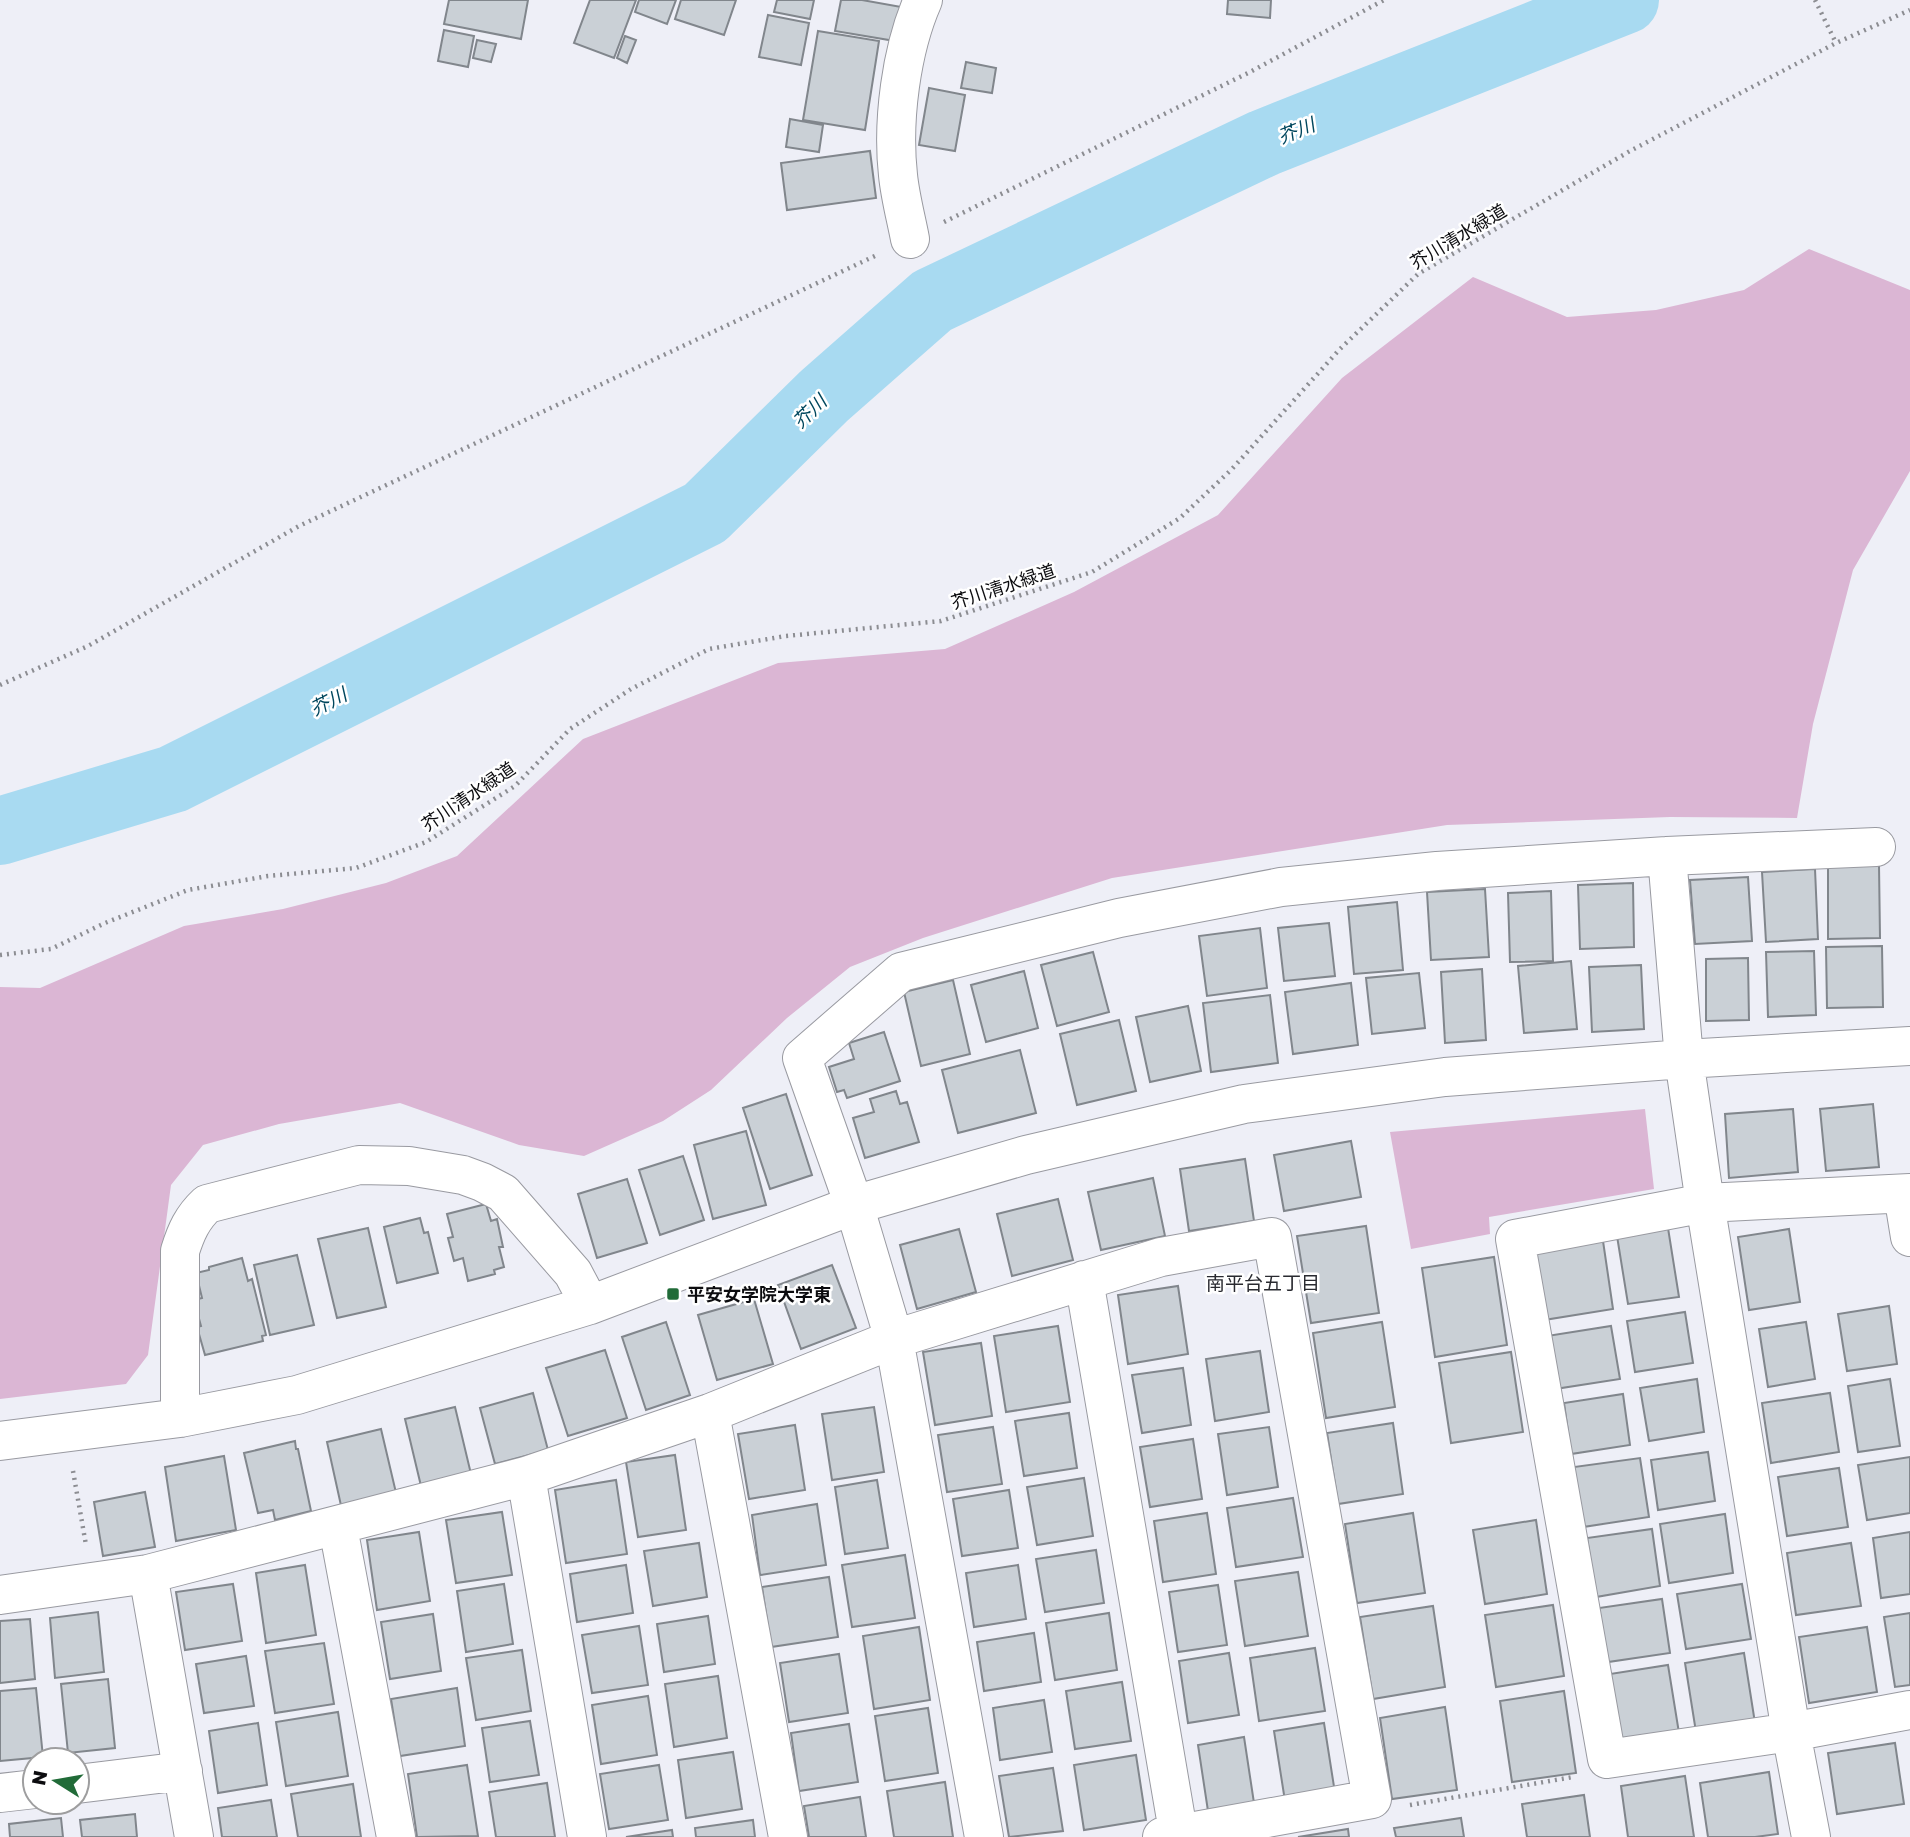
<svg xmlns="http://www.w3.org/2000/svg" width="1910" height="1837" viewBox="0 0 1910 1837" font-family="'Golos Text','Noto Sans JP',sans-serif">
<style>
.green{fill:#dbb6d4}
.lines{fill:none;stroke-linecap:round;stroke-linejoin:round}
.river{stroke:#a8daf1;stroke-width:68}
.building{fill:#cad0d6;stroke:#81868c;stroke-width:2}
.minor-casing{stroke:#999aa1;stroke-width:40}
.path{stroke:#8c8d92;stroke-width:4.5;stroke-dasharray:2 5;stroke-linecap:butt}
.minor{stroke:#fff;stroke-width:38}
.poi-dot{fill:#216b38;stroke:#fff;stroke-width:2.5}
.labels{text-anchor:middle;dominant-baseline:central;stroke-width:5;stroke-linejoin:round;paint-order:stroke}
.street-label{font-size:18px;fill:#0c0c0f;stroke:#fff}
.poi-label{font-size:18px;font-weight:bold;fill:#0c0c0f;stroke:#fff;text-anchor:start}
.water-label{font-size:19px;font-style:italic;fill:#00475e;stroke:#fff}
.neighbourhood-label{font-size:19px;fill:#292a30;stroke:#fff}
</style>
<rect width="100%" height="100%" fill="#eeeff7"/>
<!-- green -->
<path class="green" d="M 1809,249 L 1910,290 L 1910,471 L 1853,570 L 1813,724 L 1797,818 L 1670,817 L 1447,825 L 1112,878 L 923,938 L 850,967 L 787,1018 L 711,1090 L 663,1121 L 584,1156 L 519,1145 L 400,1103 L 279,1124 L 203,1145 L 171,1185 L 148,1355 L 126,1384 L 0,1399 L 0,987 L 40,988 L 184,926 L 283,909 L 386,883 L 457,856 L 583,739 L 778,663 L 945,649 L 1074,592 L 1218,515 L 1342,378 L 1473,277 L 1567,317 L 1656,310 L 1744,290 Z
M 1645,1109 L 1654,1189 L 1489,1217 L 1490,1234 L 1411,1249 L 1390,1132 Z"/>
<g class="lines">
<!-- river -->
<path class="river" d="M 0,831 L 173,779 L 705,513 L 824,396 L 932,301 L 1264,143 L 1625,0"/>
</g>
<!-- building -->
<path class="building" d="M 449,0 L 528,0 L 521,39 L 444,24 Z
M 590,0 L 636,0 L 614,58 L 574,43 Z
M 639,0 L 676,0 L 667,24 L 635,12 Z
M 681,0 L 736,0 L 724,35 L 675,19 Z
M 777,0 L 814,0 L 810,19 L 774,12 Z
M 841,0 L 862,0 L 907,8 L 901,42 L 835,31 Z
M 1228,0 L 1271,0 L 1270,18 L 1227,14 Z
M 768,15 L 809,23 L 801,65 L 759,57 Z
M 444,30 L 474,36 L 468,67 L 438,61 Z
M 818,31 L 879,41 L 865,130 L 803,120 Z
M 625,36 L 636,40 L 627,63 L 617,58 Z
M 477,40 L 496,44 L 491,62 L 473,58 Z
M 966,62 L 996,68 L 992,93 L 961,88 Z
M 929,88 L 965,95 L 955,151 L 919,145 Z
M 790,119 L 823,125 L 819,152 L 786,147 Z
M 870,151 L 876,198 L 787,210 L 781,163 Z
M 1879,865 L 1880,938 L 1828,939 L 1828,866 Z
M 1815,869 L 1818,939 L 1766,942 L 1762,872 Z
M 1748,877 L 1752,941 L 1695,944 L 1690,880 Z
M 1633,883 L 1634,947 L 1580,949 L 1578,885 Z
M 1485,889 L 1489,957 L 1431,960 L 1427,892 Z
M 1551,891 L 1553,961 L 1510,962 L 1508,893 Z
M 1397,902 L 1403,970 L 1354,974 L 1348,907 Z
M 1329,923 L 1335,976 L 1284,981 L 1278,928 Z
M 1260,928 L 1267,988 L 1207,996 L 1199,936 Z
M 1882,946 L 1883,1007 L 1827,1008 L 1826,947 Z
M 1814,951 L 1816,1015 L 1768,1017 L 1766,952 Z
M 1093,952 L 1109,1012 L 1057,1026 L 1041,965 Z
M 1748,958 L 1749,1020 L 1706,1021 L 1706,959 Z
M 1571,961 L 1577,1029 L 1524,1033 L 1518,966 Z
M 1641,965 L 1644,1029 L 1592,1032 L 1589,967 Z
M 1482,969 L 1486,1040 L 1445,1043 L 1441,972 Z
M 1024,971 L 1038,1028 L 986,1042 L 971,985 Z
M 1419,973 L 1425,1028 L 1372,1034 L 1366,978 Z
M 953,980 L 970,1054 L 921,1066 L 904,992 Z
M 1351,983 L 1358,1045 L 1293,1054 L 1285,992 Z
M 1270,995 L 1278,1063 L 1211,1072 L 1203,1003 Z
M 1188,1006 L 1201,1071 L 1150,1082 L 1136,1017 Z
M 1119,1020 L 1136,1091 L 1077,1105 L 1060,1034 Z
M 884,1032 L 900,1081 L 847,1098 L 844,1090 L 837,1092 L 829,1067 L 854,1059 L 849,1043 Z
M 1020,1050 L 1036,1113 L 958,1133 L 942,1070 Z
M 896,1091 L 900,1104 L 907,1102 L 919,1142 L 865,1158 L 853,1118 L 874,1112 L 870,1099 Z
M 786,1094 L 812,1175 L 770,1189 L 743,1108 Z
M 1873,1104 L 1879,1167 L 1826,1171 L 1820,1109 Z
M 1793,1109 L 1798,1172 L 1729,1178 L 1725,1114 Z
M 746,1131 L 766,1205 L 713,1219 L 694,1145 Z
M 1351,1141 L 1361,1197 L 1284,1211 L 1274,1155 Z
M 683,1156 L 704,1220 L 660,1235 L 639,1170 Z
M 1245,1159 L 1254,1221 L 1189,1231 L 1180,1169 Z
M 1153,1178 L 1165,1236 L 1101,1250 L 1088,1192 Z
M 627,1179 L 647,1243 L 597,1258 L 578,1194 Z
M 1058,1199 L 1073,1260 L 1012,1276 L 997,1214 Z
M 486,1204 L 491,1221 L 497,1219 L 503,1247 L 499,1247 L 504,1267 L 494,1270 L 495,1274 L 468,1281 L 463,1258 L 454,1261 L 448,1238 L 453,1237 L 447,1214 Z
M 420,1218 L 424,1233 L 428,1232 L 438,1273 L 397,1283 L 384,1227 Z
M 1366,1226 L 1379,1313 L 1311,1323 L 1297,1236 Z
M 368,1228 L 386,1307 L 337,1318 L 318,1239 Z
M 1668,1228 L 1679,1297 L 1628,1304 L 1617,1236 Z
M 959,1229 L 976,1292 L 917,1309 L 900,1245 Z
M 1789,1229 L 1800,1302 L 1749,1310 L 1738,1237 Z
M 1603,1241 L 1613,1309 L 1544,1320 L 1534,1252 Z
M 297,1255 L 314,1325 L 270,1335 L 254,1265 Z
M 1494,1257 L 1507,1345 L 1435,1357 L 1422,1268 Z
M 242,1258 L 248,1281 L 252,1279 L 266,1335 L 262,1336 L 263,1341 L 205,1355 L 197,1327 L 201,1326 L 194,1300 L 202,1298 L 196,1273 L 209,1270 L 209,1267 Z
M 832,1265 L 856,1328 L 801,1349 L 778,1285 Z
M 1178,1286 L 1188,1354 L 1128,1364 L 1118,1295 Z
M 754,1299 L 773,1364 L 717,1380 L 698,1315 Z
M 1889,1306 L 1897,1364 L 1847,1371 L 1838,1314 Z
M 1685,1312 L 1693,1363 L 1635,1372 L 1627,1321 Z
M 666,1322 L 690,1395 L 646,1410 L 622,1337 Z
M 1382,1322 L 1395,1407 L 1326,1418 L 1313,1333 Z
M 1806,1322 L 1815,1379 L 1768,1387 L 1759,1329 Z
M 1058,1326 L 1070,1402 L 1006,1412 L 994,1336 Z
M 1611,1326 L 1620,1379 L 1555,1389 L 1547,1336 Z
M 981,1343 L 992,1416 L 935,1425 L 923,1352 Z
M 605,1350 L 627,1418 L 568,1436 L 546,1368 Z
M 1260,1351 L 1269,1412 L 1215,1421 L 1206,1359 Z
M 1511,1352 L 1523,1432 L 1451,1443 L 1439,1363 Z
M 1183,1368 L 1191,1425 L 1142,1433 L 1132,1375 Z
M 1697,1379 L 1704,1432 L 1649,1441 L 1640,1388 Z
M 1890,1379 L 1900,1446 L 1858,1452 L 1848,1386 Z
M 533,1393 L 548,1450 L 495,1464 L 480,1408 Z
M 1830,1393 L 1839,1452 L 1771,1463 L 1762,1403 Z
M 1623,1394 L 1630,1445 L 1571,1454 L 1564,1403 Z
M 455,1407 L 471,1474 L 421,1486 L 405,1419 Z
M 874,1407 L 884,1472 L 832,1480 L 822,1414 Z
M 1069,1413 L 1077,1468 L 1024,1476 L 1015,1421 Z
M 1393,1423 L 1403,1494 L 1338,1504 L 1327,1433 Z
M 795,1425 L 805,1490 L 749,1499 L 738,1434 Z
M 993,1427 L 1002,1484 L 947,1492 L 938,1435 Z
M 1269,1427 L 1278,1487 L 1227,1495 L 1218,1434 Z
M 381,1429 L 397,1497 L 342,1510 L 327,1442 Z
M 1193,1439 L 1202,1499 L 1150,1507 L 1140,1447 Z
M 295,1441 L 296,1449 L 298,1449 L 311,1511 L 275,1520 L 273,1510 L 258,1513 L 244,1453 Z
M 1708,1452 L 1715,1501 L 1658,1510 L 1651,1460 Z
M 675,1455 L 686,1530 L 638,1537 L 626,1462 Z
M 224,1456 L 236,1530 L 176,1541 L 165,1467 Z
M 1910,1457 L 1910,1513 L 1867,1520 L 1858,1465 Z
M 1640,1458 L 1649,1517 L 1583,1527 L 1574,1467 Z
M 1839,1468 L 1848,1527 L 1787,1536 L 1778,1477 Z
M 1084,1478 L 1093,1536 L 1037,1545 L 1027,1487 Z
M 616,1480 L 627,1554 L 566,1563 L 555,1490 Z
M 877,1480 L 888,1548 L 845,1554 L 835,1487 Z
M 1009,1490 L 1018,1548 L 962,1556 L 953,1499 Z
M 145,1492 L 155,1547 L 103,1556 L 94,1502 Z
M 1293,1498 L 1303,1557 L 1236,1567 L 1227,1508 Z
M 817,1504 L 826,1565 L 760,1575 L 752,1515 Z
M 502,1512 L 512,1575 L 456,1583 L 446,1520 Z
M 1207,1513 L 1216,1574 L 1163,1582 L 1154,1521 Z
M 1413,1513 L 1425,1593 L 1357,1603 L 1345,1524 Z
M 1725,1514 L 1733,1573 L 1669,1583 L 1660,1524 Z
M 1536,1520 L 1547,1594 L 1485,1604 L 1473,1530 Z
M 1652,1529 L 1660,1586 L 1596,1597 L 1587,1538 Z
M 419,1532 L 430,1601 L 377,1610 L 367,1540 Z
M 1910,1532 L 1910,1594 L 1881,1598 L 1873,1538 Z
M 699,1543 L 707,1597 L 653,1606 L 644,1551 Z
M 1851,1543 L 1861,1606 L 1796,1615 L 1787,1553 Z
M 1096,1550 L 1104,1603 L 1045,1612 L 1036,1559 Z
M 905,1555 L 915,1618 L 852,1627 L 842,1565 Z
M 305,1565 L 316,1635 L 266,1643 L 256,1573 Z
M 626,1565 L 633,1613 L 577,1622 L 570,1574 Z
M 1018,1565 L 1026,1619 L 974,1627 L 966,1573 Z
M 1298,1572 L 1308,1636 L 1245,1646 L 1235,1581 Z
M 829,1577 L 838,1637 L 771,1647 L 762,1587 Z
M 233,1584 L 242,1641 L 185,1650 L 176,1592 Z
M 504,1584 L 513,1644 L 466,1652 L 457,1591 Z
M 1742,1584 L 1751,1639 L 1686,1649 L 1677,1594 Z
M 1218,1585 L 1227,1645 L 1178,1652 L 1169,1592 Z
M 1662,1599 L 1670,1653 L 1608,1662 L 1599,1608 Z
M 1553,1605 L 1564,1676 L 1496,1687 L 1485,1615 Z
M 1433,1606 L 1445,1687 L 1373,1699 L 1360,1617 Z
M 98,1612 L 104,1672 L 55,1678 L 50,1618 Z
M 1109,1613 L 1117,1670 L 1055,1680 L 1046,1623 Z
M 1910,1613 L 1910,1685 L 1895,1687 L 1884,1617 Z
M 433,1614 L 441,1671 L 390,1679 L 381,1622 Z
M 708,1616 L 715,1664 L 664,1672 L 657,1624 Z
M 30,1619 L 35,1679 L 0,1683 L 0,1621 Z
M 639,1626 L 648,1685 L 592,1693 L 582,1635 Z
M 919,1627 L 930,1700 L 874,1709 L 863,1636 Z
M 1867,1627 L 1877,1692 L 1809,1703 L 1799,1637 Z
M 1034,1633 L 1041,1682 L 984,1691 L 977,1642 Z
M 324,1643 L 334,1704 L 275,1713 L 265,1651 Z
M 1315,1648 L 1325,1711 L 1259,1721 L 1250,1658 Z
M 522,1650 L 531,1711 L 476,1720 L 466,1658 Z
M 1229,1653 L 1239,1715 L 1188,1723 L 1179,1661 Z
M 1744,1653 L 1755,1723 L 1696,1732 L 1685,1663 Z
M 839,1654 L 848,1713 L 789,1722 L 780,1663 Z
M 246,1656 L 254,1706 L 204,1713 L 196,1664 Z
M 1668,1665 L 1679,1733 L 1620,1743 L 1610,1674 Z
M 718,1676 L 727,1738 L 674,1747 L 665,1684 Z
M 108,1679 L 115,1748 L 68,1753 L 61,1684 Z
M 1122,1682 L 1131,1741 L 1075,1749 L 1066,1691 Z
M 36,1688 L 43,1757 L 0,1761 L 0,1691 Z
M 457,1688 L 465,1746 L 400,1756 L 391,1699 Z
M 1564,1691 L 1576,1773 L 1512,1782 L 1500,1701 Z
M 648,1696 L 657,1755 L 601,1764 L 592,1705 Z
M 1044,1700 L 1052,1752 L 1000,1760 L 993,1708 Z
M 1445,1707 L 1457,1790 L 1392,1799 L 1380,1718 Z
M 928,1708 L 938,1773 L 885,1781 L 875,1716 Z
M 338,1712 L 348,1776 L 286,1786 L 276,1722 Z
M 530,1721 L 539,1775 L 490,1782 L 482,1728 Z
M 258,1723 L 267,1785 L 218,1793 L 209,1731 Z
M 1324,1723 L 1335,1793 L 1285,1801 L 1274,1731 Z
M 849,1724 L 858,1782 L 799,1791 L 791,1733 Z
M 1244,1737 L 1254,1803 L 1208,1811 L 1198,1745 Z
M 1895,1743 L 1904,1804 L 1837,1814 L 1828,1753 Z
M 733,1752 L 742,1809 L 686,1818 L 678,1760 Z
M 1136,1755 L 1146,1820 L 1084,1830 L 1074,1765 Z
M 467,1765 L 478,1836 L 417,1837 L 408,1774 Z
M 659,1765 L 668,1820 L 609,1829 L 600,1774 Z
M 1053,1768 L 1063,1831 L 1009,1837 L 999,1776 Z
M 1769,1772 L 1778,1834 L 1755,1837 L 1708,1837 L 1700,1783 Z
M 1685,1776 L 1694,1837 L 1628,1837 L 1621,1786 Z
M 945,1782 L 953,1837 L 894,1837 L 887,1791 Z
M 547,1783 L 555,1837 L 496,1837 L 489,1792 Z
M 353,1784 L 361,1837 L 298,1837 L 291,1794 Z
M 1584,1795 L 1590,1837 L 1527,1837 L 1522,1804 Z
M 860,1797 L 866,1837 L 809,1837 L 804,1806 Z
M 271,1800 L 277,1837 L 222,1837 L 218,1808 Z
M 135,1814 L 137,1837 L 82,1837 L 80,1820 Z
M 61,1818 L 63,1837 L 10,1837 L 9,1824 Z
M 1461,1818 L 1464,1837 L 1396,1837 L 1394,1828 Z
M 753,1820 L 755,1837 L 696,1837 L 695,1828 Z
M 1348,1829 L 1349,1837 L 1298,1837 Z
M 672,1830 L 673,1837 L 626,1837 Z"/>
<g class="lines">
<!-- minor casing -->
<g class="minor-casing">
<path id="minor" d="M 910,239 C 906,218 900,196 898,175 C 892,121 901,50 923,0
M 1667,856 L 1684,1059 L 1705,1203 L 1791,1732 L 1811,1837
M 1910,1193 L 1705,1203 L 1515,1239 L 1607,1759 L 1791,1732 L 1910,1710
M 1903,1194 L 1910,1237
M 1084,1280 L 1179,1837
M 710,1413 L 788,1837
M 180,1418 L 180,1251 C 186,1232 192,1218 207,1204 L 359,1165 L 409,1166 L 463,1175 L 482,1182 L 503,1193 L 573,1273 L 590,1305
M 0,1441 L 180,1418 L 297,1395 L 590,1305 L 854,1205 L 1026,1155 L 1244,1104 L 1445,1077 L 1684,1059 L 1910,1046
M 526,1476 L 587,1837
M 338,1527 L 396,1837
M 148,1574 L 194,1837
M 0,1595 L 148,1574 L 526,1476 L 710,1413 L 894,1339 L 1161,1257 L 1272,1237 L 1372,1799 L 1162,1837
M 77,1784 L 183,1771
M 0,1793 L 35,1789
M 984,1837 L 894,1339 L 854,1205 L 802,1058 L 901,972 L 1119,918 L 1281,887 L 1437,871 L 1667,856 L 1876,847"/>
</g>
<!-- path -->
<path class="path" d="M 1815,0 L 1836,43
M 944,222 L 1250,72 L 1384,0
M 0,685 L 88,646 L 299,526 L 877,255
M 0,955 L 51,949 L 105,923 L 188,890 L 268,876 L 356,868 L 426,842 L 515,786 L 570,729 L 631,689 L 709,649 L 786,636 L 941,621 L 1092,572 L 1180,518 L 1232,469 L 1340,349 L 1418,274 L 1630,151 L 1836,43 L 1910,10
M 73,1471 L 86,1545
M 1410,1805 L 1573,1777"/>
<!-- minor -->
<use href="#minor" class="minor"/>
</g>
<!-- markers -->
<rect class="poi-dot" x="666" y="1287" width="14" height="14" rx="3.5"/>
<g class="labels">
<!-- street labels -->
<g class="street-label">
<text transform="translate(1458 236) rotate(-31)">芥川清水緑道</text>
<text transform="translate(1003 586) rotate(-18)">芥川清水緑道</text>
<text transform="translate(468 796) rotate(-34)">芥川清水緑道</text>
</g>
<!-- poi labels -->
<g class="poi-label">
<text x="687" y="1294">平安女学院大学東</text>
</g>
<!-- water labels -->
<g class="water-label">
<text transform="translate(1296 130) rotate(-22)">芥川</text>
<text transform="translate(809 411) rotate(-44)">芥川</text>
<text transform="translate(328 701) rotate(-27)">芥川</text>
</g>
<!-- neighbourhood labels -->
<g class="neighbourhood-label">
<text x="1263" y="1282">南平台五丁目</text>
</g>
</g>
<!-- north arrow -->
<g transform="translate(56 1781) rotate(281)"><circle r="33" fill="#ffffff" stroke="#9e9e9f" stroke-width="2"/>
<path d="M0-5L12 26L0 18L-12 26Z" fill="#216b38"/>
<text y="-10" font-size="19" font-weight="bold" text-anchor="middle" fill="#0c0c0f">N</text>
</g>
</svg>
